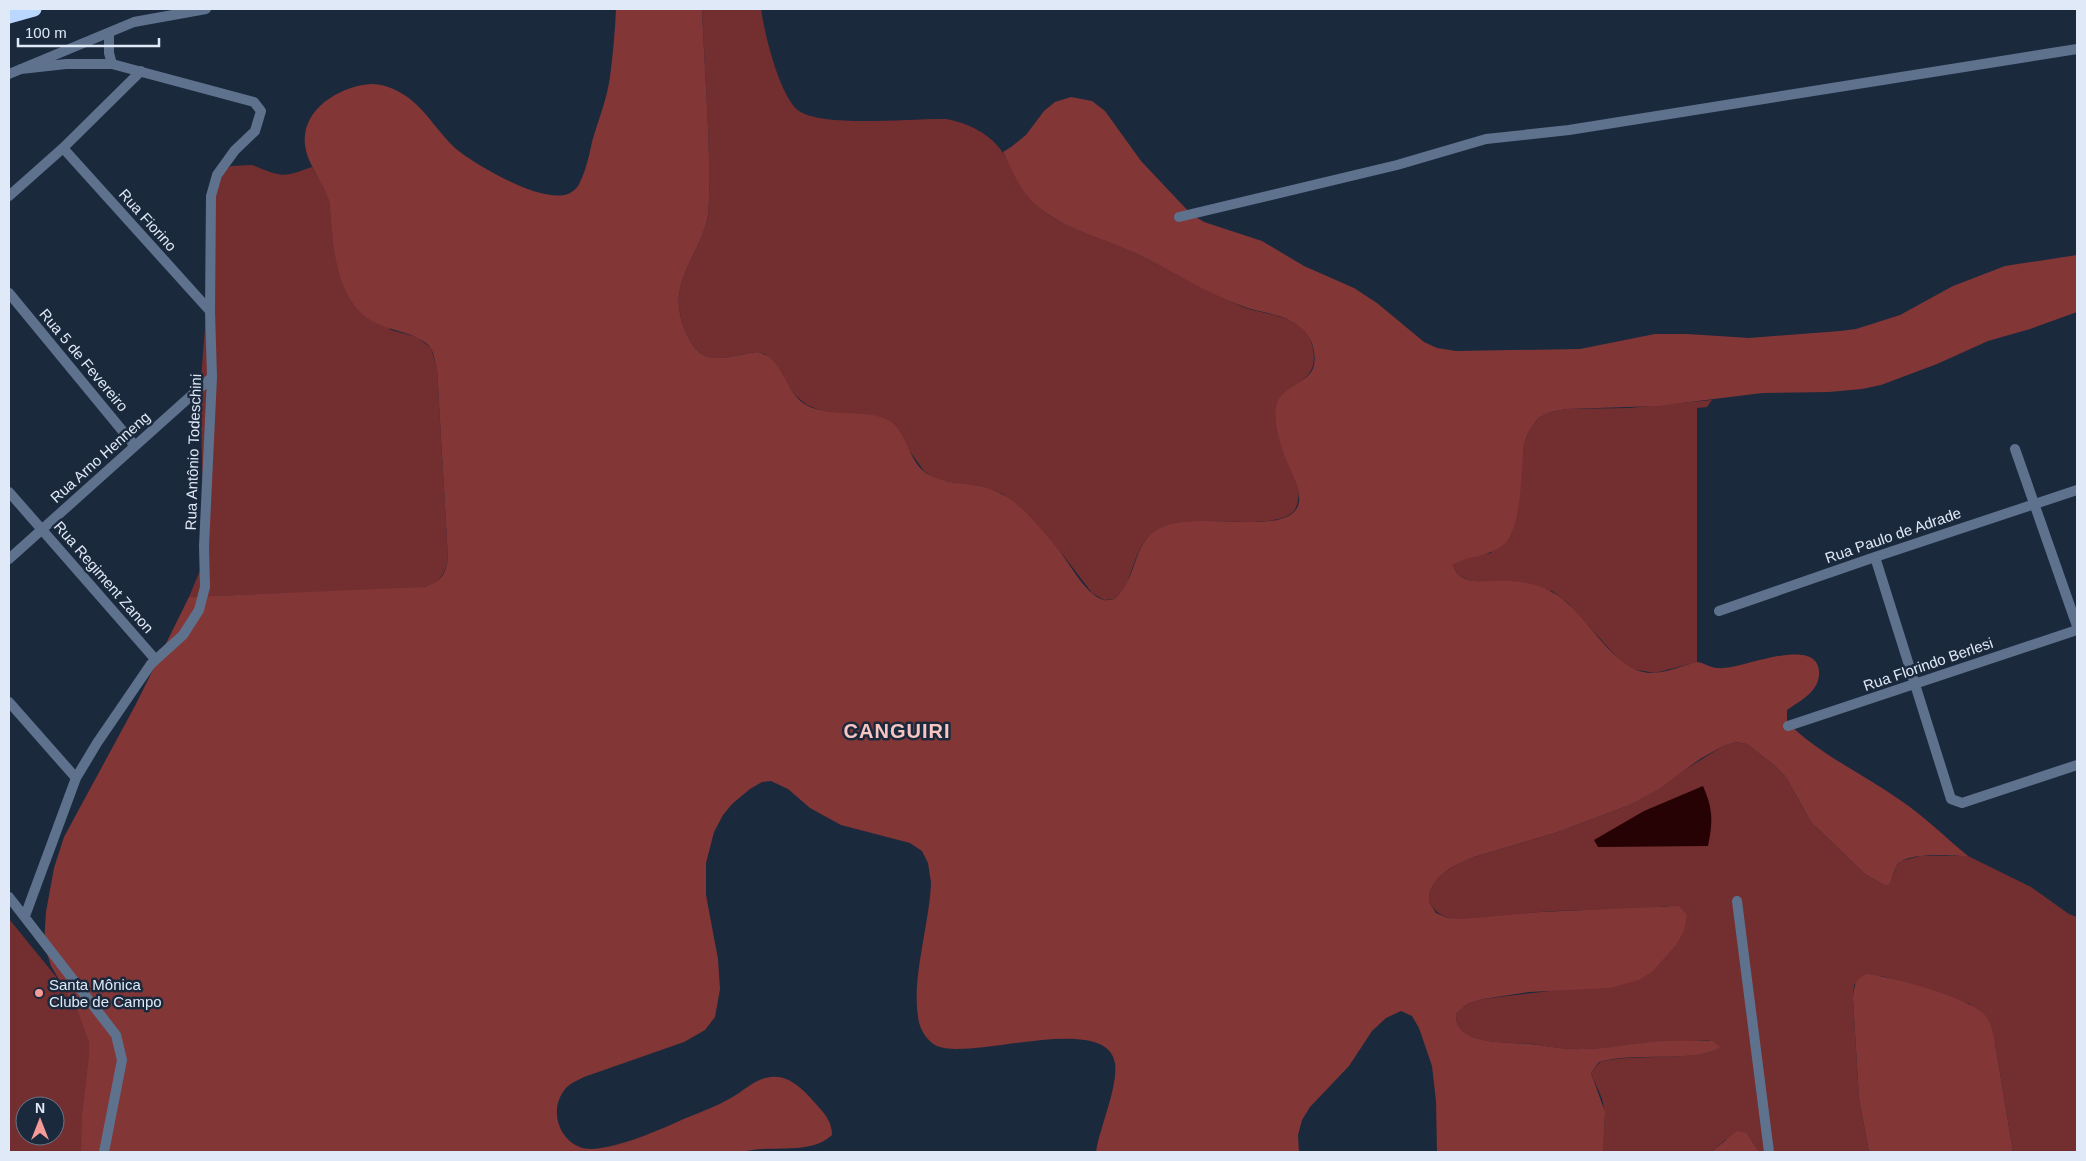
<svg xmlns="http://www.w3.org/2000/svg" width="2086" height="1161" viewBox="0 0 2086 1161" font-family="Helvetica,sans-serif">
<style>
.green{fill:#732e2f;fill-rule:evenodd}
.forest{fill:#833636}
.water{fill:#270204}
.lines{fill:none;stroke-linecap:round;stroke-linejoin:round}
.minor{stroke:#5e728d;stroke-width:10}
.highway{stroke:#bad7ff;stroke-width:15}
.poi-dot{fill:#f59b98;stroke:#1b293d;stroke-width:2}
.labels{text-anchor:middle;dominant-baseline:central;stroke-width:5;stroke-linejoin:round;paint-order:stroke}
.street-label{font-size:15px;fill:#e0e9f7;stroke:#1b293d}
.poi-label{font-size:15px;fill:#e0e9f7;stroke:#1b293d;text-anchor:start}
.district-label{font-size:20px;font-weight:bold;letter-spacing:1px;fill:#f9c5c2;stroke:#1b293d}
</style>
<rect width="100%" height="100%" fill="#1b293d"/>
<!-- green -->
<path class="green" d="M 702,9 L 761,9 C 764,32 780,98 799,111 C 825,128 912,118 946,119 C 968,123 991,134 1003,153 C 1019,178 1025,202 1054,218 C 1080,232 1110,241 1137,254 C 1173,271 1207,292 1243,307 C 1264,315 1294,314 1308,335 C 1312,341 1313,349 1314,356 C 1315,385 1284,384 1276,408 L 1299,493 C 1298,499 1298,506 1294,511 C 1273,534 1190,510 1156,531 C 1138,541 1134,567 1127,583 C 1124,589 1119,594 1115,599 L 1104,600 L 1092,593 L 1063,555 L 1003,494 L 984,487 L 937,480 L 924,471 L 908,449 L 839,414 L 824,412 L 807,405 L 796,396 L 765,354 L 758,352 C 741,353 714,365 699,352 C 686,340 677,314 679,296 C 682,266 704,244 708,214 C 710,195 709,176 709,157 C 708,108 704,58 702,9 Z
M 252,165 C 281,177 282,178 312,167 L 327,192 L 329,201 L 334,246 L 391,330 L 417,337 L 431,348 L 437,369 L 448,558 C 443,587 429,587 404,589 L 189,597 L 201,568 L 204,528 L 200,391 L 217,177 L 231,166 Z
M 1712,400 L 1707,407 L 1697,408 L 1697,662 L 1655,673 L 1632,669 L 1621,662 L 1569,604 L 1552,591 L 1472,581 C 1463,578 1456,575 1453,565 L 1462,559 L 1491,553 L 1521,469 L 1524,444 L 1528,433 L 1538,418 L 1551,412 L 1566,409 L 1629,408 Z
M 1736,742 L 1747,744 L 1774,765 L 1786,777 L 1811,822 L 1865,874 L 1886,886 L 1890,884 L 1896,867 L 1901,861 L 1920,856 L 1968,856 L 2031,887 L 2069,914 L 2077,917 L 2077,1152 L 2013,1152 L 1995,1043 L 1970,1004 L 1882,976 L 1854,985 L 1853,999 L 1859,1099 L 1869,1152 L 1759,1152 L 1747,1133 L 1725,1140 L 1711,1152 L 1603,1152 C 1603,1134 1607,1117 1602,1099 C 1599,1090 1594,1082 1591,1073 L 1600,1062 C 1630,1053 1701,1062 1720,1047 C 1718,1045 1715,1042 1711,1041 C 1705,1040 1698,1041 1692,1041 C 1656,1040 1621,1048 1586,1049 C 1567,1050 1551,1047 1533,1044 C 1512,1042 1454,1047 1456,1014 L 1467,1004 L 1483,999 L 1558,990 L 1669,906 C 1626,911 1583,909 1540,912 C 1511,914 1478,924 1449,918 C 1439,915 1434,910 1429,902 L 1430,890 L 1438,878 L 1450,868 L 1474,857 L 1558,832 L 1627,806 L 1723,746 Z
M 9,919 L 111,1044 L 92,1152 L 9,1152 ZM 25,1106 L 55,1106 L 55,1136 L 25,1136 Z"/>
<!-- forest -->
<path class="forest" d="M 616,9 L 702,9 C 704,58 708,108 709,157 C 709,176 710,195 708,214 C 704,244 682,266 679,296 C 677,314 686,340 699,352 C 714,365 741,353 758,352 C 785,359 784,394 808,406 C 833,418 862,409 886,419 C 907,428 907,460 926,473 C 945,485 964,482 984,487 C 998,491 1011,498 1021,508 C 1035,521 1048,537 1061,553 C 1071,566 1087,596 1104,600 C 1107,601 1112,599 1115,599 C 1118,595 1122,591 1125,586 C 1136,569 1136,544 1155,531 C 1188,508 1270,535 1294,512 C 1308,498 1290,471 1285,457 C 1282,449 1280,441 1278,434 C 1276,424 1273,408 1279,399 C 1292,379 1322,383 1313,347 C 1311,336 1301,326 1291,321 C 1276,313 1258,312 1242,306 C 1204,292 1171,270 1135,253 C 1105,239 1069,230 1042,210 C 1022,196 1013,172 1003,152 L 1011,147 L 1026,135 L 1044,111 L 1055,102 L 1071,97 L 1092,101 L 1105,111 L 1141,161 L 1191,214 L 1204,222 L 1262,241 L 1304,266 L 1354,288 L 1377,303 L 1424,342 L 1437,348 L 1456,351 L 1580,349 L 1655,334 L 1687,334 L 1749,338 L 1840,331 L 1856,329 L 1900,315 L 1953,286 L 2005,266 L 2077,255 L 2077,312 L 2030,329 L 1988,341 L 1937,364 L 1881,385 L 1862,389 L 1829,392 L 1762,393 L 1658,406 L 1566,409 L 1551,412 L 1538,418 L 1528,433 L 1524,444 C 1521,470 1522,514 1510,536 C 1507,543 1500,548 1493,551 C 1480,558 1466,556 1453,565 C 1460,589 1492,579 1510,581 C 1524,582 1537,584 1550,591 C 1585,608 1608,665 1643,672 C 1656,675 1671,670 1683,666 C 1688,665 1694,662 1698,662 C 1703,663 1708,666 1712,667 C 1718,669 1725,668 1731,667 C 1749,665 1818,637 1819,672 C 1820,691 1801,700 1787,710 L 1787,722 C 1820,755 1862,773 1900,800 C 1924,816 1946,838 1968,856 C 1952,856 1913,852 1900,862 C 1894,867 1893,877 1890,884 L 1886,886 L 1865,874 L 1811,822 L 1786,777 L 1774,765 L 1747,744 L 1736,742 L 1723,746 L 1700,759 L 1657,790 L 1627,806 L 1558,832 L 1474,857 L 1450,868 L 1438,878 L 1430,890 L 1429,902 L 1436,913 L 1448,918 L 1463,919 L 1540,912 L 1679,906 L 1687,915 L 1684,931 L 1676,945 L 1652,972 L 1639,980 L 1610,988 L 1529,992 L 1483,999 L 1467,1004 L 1456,1014 C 1454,1046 1509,1042 1530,1044 C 1548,1046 1565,1050 1583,1049 C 1603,1049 1624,1045 1644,1043 C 1667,1040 1690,1041 1713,1041 L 1721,1047 C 1694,1064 1634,1051 1599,1062 L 1591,1073 L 1605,1112 L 1603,1152 L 1437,1152 L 1436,1101 L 1432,1066 L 1419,1028 L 1412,1016 L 1401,1011 L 1386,1018 L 1372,1031 L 1349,1066 L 1310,1107 L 1302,1120 L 1298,1135 L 1299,1152 L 1096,1152 C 1100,1126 1118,1088 1115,1063 C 1106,1011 971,1061 937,1046 C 928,1042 921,1031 919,1022 C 910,981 930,924 931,882 L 928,863 L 922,851 L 910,843 L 841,825 L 810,808 L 788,789 L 771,781 L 762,782 L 750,789 L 732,804 L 723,815 L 714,832 L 706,863 L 706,895 L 718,959 L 720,989 L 715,1017 L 705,1030 L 684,1042 L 584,1077 C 576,1081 568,1084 563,1092 C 547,1115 564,1150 592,1149 C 622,1147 659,1130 686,1118 C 701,1112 717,1106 731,1098 C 744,1091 756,1078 771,1077 C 789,1075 804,1090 815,1103 C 824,1113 832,1121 832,1135 C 810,1156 770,1144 742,1152 L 81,1152 L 82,1115 L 89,1057 L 89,1042 L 78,1012 L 51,966 L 44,944 L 46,912 L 54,868 L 64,837 L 136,704 L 189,597 L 424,587 C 442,581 445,576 448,558 L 437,369 C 435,363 434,352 430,347 C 415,329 380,333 359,311 C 333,283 333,237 329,201 C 323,179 302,160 305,135 C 308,105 344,85 372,84 C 382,84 393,88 401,93 C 426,107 438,135 460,152 C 480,167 545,206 570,193 C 574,191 579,186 580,182 C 586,170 589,156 592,142 C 598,121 607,99 610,77 C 613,54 615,31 616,9 Z
M 1867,974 C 1892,977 1967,997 1984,1014 C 1991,1021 1993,1033 1995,1043 L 2013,1152 L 1869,1152 L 1859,1099 L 1853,999 C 1854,988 1855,977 1867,974 Z
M 1737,1131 L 1747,1133 L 1759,1152 L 1711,1152 Z"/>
<!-- water -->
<path class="water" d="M 1703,786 C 1713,809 1713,821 1708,846 L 1598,847 L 1594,840 L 1644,811 Z"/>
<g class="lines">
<!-- minor -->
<path class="minor" d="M 109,33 L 109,53 L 112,64
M 21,69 L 66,64 L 112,64 L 254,102 L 261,111 L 255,131 L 235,150 L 217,175 L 211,196 L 210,311 L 212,377 L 204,546 L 205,587 L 199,610 L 183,635 L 151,664 L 97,743 L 76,778 L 25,916
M 9,74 L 134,22 L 206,9
M 63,148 L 210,311
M 9,196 L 63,148 L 141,71
M 1179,217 L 1397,165 L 1486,139 L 1569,130 L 2077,49
M 9,293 L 135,446
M 2015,449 L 2077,626
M 9,492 L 155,659
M 1875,557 L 1951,799 L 1962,803 L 2077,765
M 9,559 L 212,377
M 1719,611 L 1875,557 L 2077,490
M 9,702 L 76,778
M 1788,726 L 2077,630
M 9,897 L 116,1035 L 122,1060 L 104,1152
M 1737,901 L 1769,1152"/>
<!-- highway -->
<path class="highway" d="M 9,16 L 34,9"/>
</g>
<!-- markers -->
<circle class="poi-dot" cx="39" cy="993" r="5"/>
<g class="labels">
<!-- street labels -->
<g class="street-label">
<text transform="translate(148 220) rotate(48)">Rua Fiorino</text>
<text transform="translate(84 360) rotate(50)">Rua 5 de Fevereiro</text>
<text transform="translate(193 452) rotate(-88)">Rua Antônio Todeschini</text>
<text transform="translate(100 457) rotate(-42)">Rua Arno Henneng</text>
<text transform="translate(1893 535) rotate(-19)">Rua Paulo de Adrade</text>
<text transform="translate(104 577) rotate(49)">Rua Regiment Zanon</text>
<text transform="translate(1928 664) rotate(-19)">Rua Florindo Berlesi</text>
</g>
<!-- poi labels -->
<g class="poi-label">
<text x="49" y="984">Santa Mônica<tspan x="49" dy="17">Clube de Campo</tspan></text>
</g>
<!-- district labels -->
<g class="district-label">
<text x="897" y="731">CANGUIRI</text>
</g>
</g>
<!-- border -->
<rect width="2086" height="1161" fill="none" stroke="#e0e9f7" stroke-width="20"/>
<!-- north arrow -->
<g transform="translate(40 1121)"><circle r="24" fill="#1b293d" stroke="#6a7687"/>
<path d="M0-4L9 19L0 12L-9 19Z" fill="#f59b98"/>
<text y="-8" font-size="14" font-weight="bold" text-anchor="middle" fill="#e0e9f7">N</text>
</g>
<!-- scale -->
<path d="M18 38v8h141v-8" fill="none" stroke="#e0e9f7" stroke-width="2.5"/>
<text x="25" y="38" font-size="15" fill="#e0e9f7" stroke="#1b293d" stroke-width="4" paint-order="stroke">100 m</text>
</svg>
